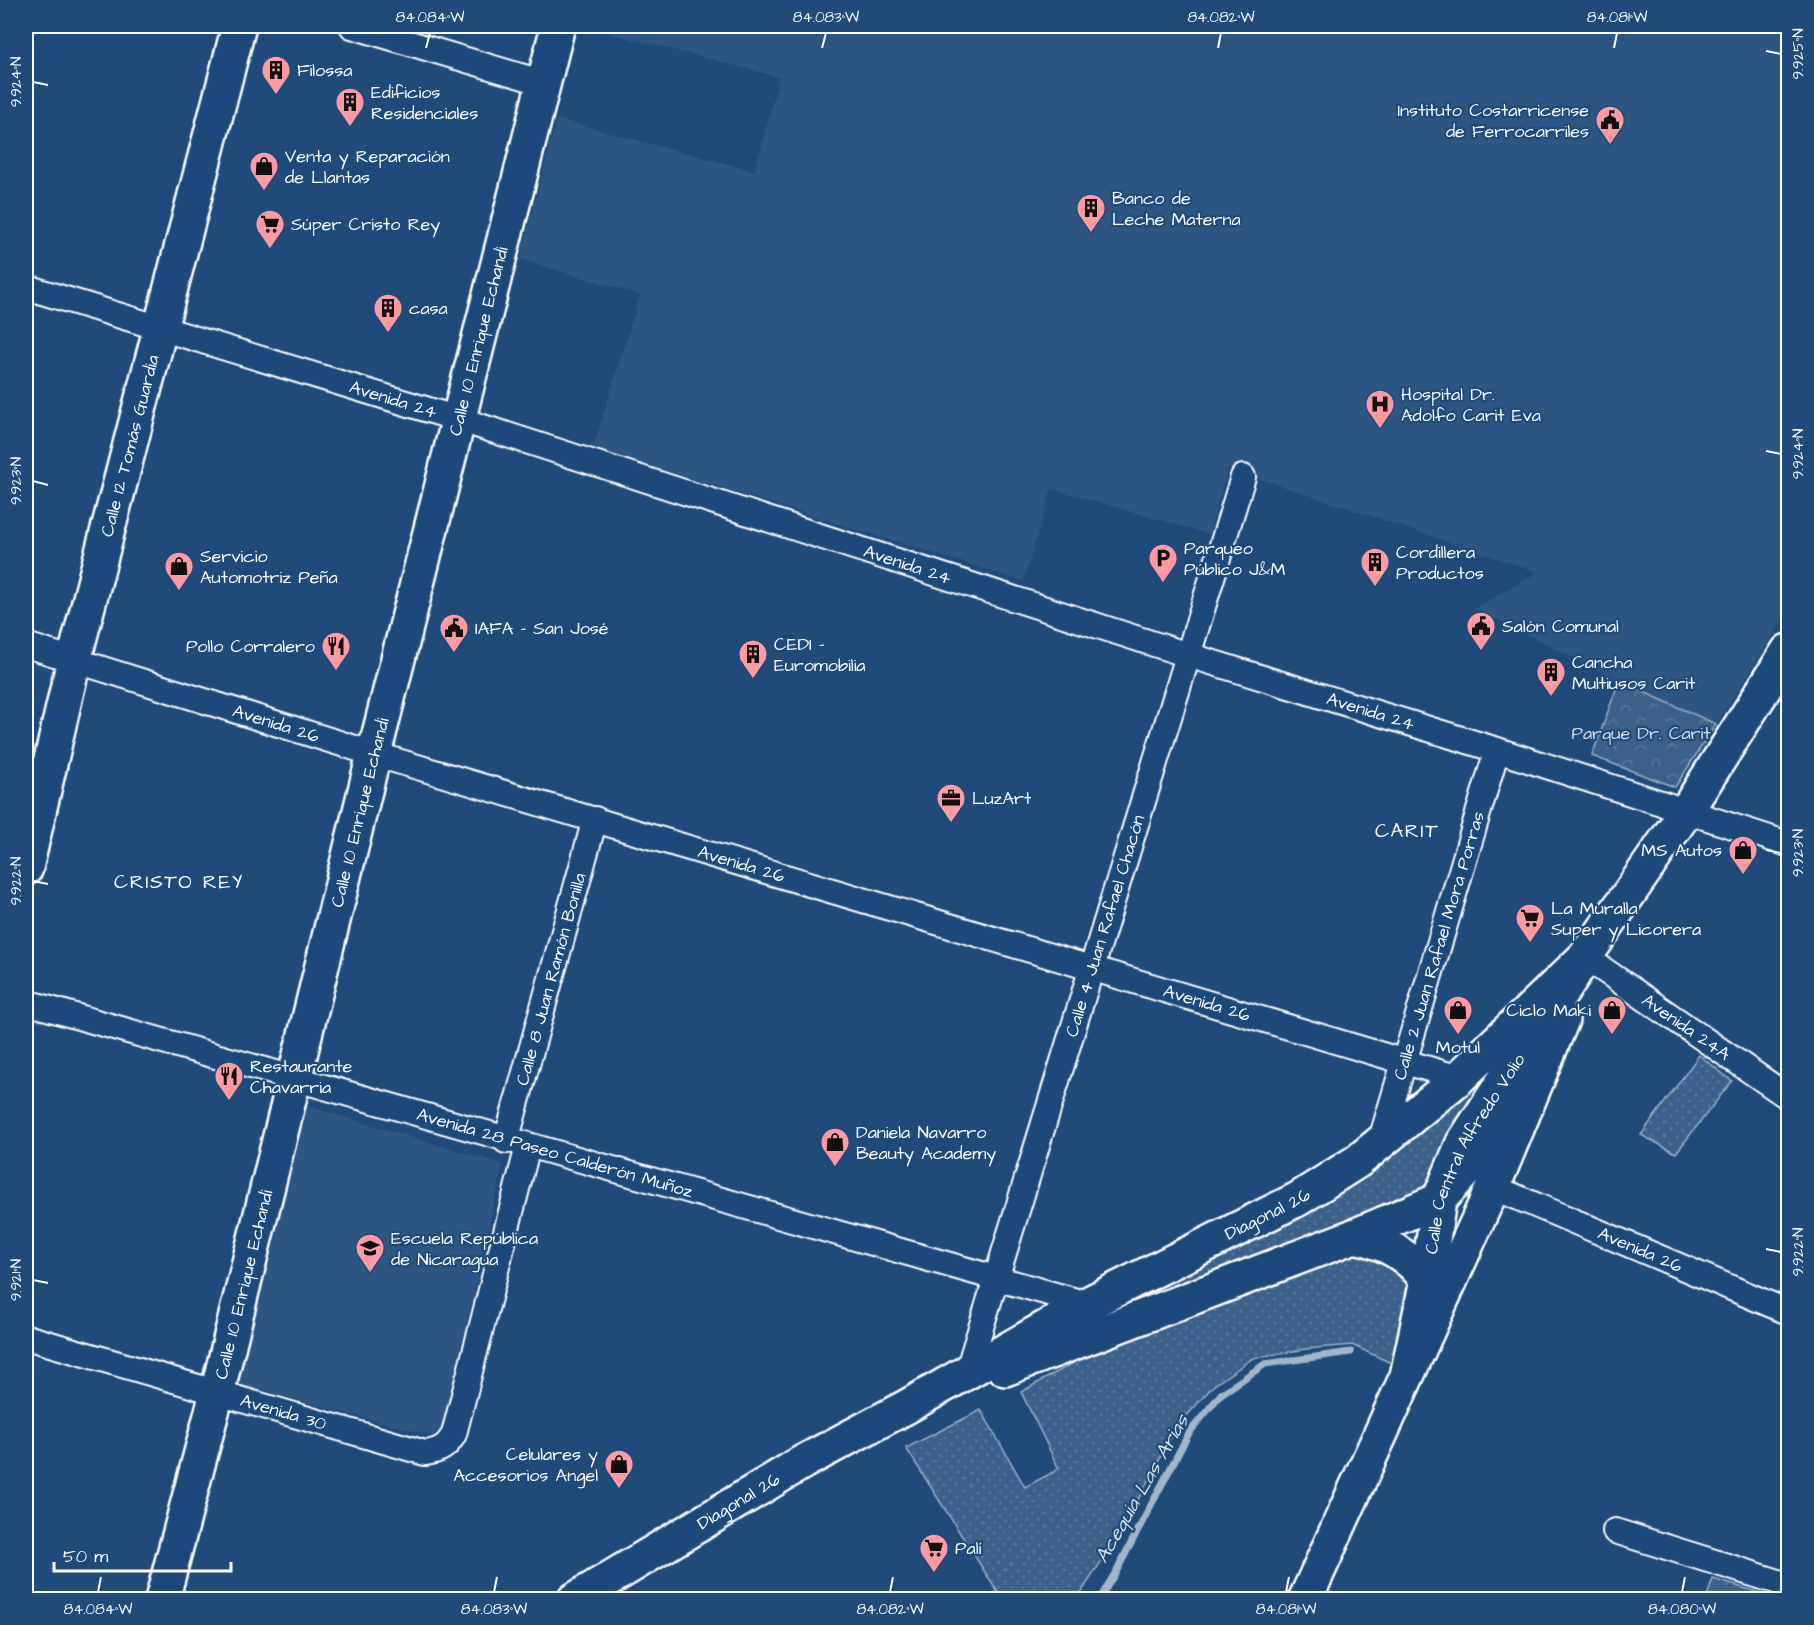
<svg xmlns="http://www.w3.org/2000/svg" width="1814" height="1625" viewBox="0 0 1814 1625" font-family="'Architects Daughter',sans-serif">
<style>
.built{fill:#2e5683}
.grass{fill:url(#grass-dots);stroke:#9eb0c5;stroke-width:1.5}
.park{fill:url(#park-crowns);stroke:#9eb0c5;stroke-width:1.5}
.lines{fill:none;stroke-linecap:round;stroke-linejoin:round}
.stream{stroke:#a3b5c8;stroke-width:7}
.street-casing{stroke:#fff;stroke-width:28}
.secondary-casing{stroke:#fff;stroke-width:38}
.street{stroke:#1f4a7a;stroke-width:24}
.secondary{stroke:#1f4a7a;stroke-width:33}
.ticks{fill:none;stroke:#fff;stroke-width:2}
.labels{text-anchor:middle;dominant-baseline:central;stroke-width:4.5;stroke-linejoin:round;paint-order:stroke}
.poi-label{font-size:18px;fill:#fff;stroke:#1f4a7a;text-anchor:start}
.street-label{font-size:18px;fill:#fff;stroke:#1f4a7a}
.park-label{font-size:18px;fill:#d8dfe8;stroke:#1f4a7a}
.neighbourhood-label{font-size:20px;letter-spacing:1.5px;fill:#fff;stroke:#1f4a7a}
.water-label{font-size:20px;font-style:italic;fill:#d8e0e8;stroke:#1f4a7a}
.neatline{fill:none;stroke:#fff;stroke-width:2}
.ticks-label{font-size:15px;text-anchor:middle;fill:#fff}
</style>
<defs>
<pattern id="grass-dots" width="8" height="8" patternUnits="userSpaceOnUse" patternTransform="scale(1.5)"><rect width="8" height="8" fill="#3c618b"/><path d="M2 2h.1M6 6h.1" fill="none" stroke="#59799c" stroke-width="1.8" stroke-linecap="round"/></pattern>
<pattern id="park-crowns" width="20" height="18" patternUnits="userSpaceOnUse" patternTransform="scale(1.5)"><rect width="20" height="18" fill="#3c618b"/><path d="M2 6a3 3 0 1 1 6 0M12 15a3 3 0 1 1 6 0" fill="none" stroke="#59799c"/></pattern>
</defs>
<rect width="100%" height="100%" fill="#1f4a7a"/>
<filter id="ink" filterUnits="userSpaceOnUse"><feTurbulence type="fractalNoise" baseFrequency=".0167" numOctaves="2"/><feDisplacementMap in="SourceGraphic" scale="12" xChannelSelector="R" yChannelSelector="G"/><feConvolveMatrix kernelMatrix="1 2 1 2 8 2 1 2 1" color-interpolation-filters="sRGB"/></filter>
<g filter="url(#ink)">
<!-- built -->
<path class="built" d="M 581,26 L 1788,26 L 1788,612 L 1716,724 L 1619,681 L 1475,608 L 1538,572 L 1228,468 L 1209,534 L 1052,489 L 1023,581 L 593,448 L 640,295 L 520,259 L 557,119 L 755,171 L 779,77 Z
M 301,1104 L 503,1164 L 441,1438 L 238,1384 Z"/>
<!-- grass -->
<path class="grass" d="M 1555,998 L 1434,1175 L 1419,1192 L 1129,1308 L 1127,1301 L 1330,1191 Z
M 1699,1055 L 1732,1081 L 1676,1153 L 1641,1135 Z
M 1348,1251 L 1400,1264 L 1416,1293 L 1391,1363 L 1352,1345 L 1306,1349 L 1253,1358 L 1213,1386 L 1176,1428 L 1124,1526 L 1077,1599 L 1002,1599 L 906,1448 L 981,1410 L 1025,1487 L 1059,1469 L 1021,1392 L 1075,1362 Z"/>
<!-- park -->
<path class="park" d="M 1619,681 L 1716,724 L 1675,787 L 1592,756 Z
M 1713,1579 L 1781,1599 L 1706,1599 Z"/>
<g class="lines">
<!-- stream -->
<path class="stream" d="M 1099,1600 L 1117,1570 L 1189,1433 L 1221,1394 L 1265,1364 L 1351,1352"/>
<!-- street casing -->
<g class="street-casing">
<g id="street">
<path d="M 352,26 L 544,83"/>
<path id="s1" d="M 26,287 L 458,419 L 1188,655 L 1497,750 L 1788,844"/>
<path id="s2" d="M 26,645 L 374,754 L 1459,1078"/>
<path id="s3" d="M 1585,957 L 1788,1097"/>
<path id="s4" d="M 26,1002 L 1087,1304"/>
<path id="s5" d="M 506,1141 L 595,819"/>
<path id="s6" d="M 1380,1143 L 1497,750"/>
<path id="s7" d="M 1493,1187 L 1788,1312"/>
<path id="s8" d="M 26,1337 L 425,1453 C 440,1451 447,1447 454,1434 L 528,1146"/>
<path id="s9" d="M 967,1373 L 1243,477"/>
<path d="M 1615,1531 L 1788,1585"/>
</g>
</g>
<!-- secondary casing -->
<g class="secondary-casing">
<g id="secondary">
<path id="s10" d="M 26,868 L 74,660 L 239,26"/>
<path d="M 1354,1236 C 1386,1242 1408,1255 1427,1280"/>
<path d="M 1005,1369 L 1354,1236 L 1439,1200 L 1491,1143 L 1530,1093"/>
<path id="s11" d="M 1408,1371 L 1427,1280 L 1439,1200 L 1463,1143 L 1585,957 L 1685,813 L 1788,651"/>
<path id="s12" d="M 162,1600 L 217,1393 L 374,754 L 558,26"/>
<path id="s13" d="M 574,1600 L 803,1462 L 906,1407 L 1087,1304 L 1298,1199 L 1358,1161 L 1459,1078 L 1585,957"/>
<path d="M 1305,1600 L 1493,1187 L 1562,1020"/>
</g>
</g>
<!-- street -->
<use href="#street" class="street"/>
<!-- secondary -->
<use href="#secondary" class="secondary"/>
</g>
</g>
<!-- ticks -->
<path class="ticks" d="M 426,48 L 430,33M 822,48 L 826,33M 1218,48 L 1221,33M 1614,48 L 1617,33M 1766,51 L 1781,54M 33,82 L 48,85M 1766,451 L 1781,454M 33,481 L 48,485M 1766,850 L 1781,853M 33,881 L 48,884M 1766,1249 L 1781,1252M 33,1280 L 48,1283M 98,1592 L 101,1577M 494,1592 L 497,1577M 890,1592 L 893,1577M 1286,1592 L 1289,1577M 1682,1592 L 1685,1577"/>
<!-- icons -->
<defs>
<g id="building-pin" transform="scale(1.5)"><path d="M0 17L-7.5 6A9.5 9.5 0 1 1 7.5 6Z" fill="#ff9aa2" stroke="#1f4a7a"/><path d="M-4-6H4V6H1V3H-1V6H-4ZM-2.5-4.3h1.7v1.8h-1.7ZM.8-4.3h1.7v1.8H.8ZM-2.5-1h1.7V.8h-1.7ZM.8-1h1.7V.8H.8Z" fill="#111"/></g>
<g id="civic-pin" transform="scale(1.5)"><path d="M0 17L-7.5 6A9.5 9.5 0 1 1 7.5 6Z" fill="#ff9aa2" stroke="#1f4a7a"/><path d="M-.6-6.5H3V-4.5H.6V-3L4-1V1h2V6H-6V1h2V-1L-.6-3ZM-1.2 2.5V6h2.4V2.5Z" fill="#111"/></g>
<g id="shop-pin" transform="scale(1.5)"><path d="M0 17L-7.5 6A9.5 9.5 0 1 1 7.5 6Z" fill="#ff9aa2" stroke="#1f4a7a"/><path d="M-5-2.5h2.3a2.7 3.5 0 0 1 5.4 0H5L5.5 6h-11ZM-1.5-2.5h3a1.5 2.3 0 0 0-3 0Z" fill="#111"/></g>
<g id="supermarket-pin" transform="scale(1.5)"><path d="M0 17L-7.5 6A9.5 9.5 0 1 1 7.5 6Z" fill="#ff9aa2" stroke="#1f4a7a"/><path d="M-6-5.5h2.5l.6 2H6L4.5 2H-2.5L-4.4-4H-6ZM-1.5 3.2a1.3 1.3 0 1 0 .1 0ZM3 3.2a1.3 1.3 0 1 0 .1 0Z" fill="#111"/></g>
<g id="hospital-pin" transform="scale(1.5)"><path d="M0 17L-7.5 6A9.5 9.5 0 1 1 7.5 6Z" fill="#ff9aa2" stroke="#1f4a7a"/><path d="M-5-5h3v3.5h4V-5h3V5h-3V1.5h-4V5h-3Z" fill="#111"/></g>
<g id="parking-pin" transform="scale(1.5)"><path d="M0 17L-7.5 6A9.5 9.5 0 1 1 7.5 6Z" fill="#ff9aa2" stroke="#1f4a7a"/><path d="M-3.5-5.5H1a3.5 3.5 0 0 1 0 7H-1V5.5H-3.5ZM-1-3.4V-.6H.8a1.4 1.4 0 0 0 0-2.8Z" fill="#111"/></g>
<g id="restaurant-pin" transform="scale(1.5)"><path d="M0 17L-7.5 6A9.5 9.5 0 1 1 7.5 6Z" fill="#ff9aa2" stroke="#1f4a7a"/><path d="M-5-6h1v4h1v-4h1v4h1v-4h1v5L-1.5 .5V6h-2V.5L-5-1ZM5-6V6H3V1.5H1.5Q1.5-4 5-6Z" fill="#111"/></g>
<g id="office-pin" transform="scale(1.5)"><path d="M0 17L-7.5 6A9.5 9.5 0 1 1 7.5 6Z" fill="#ff9aa2" stroke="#1f4a7a"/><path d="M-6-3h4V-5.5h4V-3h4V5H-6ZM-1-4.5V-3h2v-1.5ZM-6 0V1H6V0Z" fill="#111"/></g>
<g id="school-pin" transform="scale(1.5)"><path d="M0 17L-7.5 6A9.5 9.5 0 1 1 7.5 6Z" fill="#ff9aa2" stroke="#1f4a7a"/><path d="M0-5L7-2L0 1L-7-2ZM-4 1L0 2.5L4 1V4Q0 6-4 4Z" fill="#111"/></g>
</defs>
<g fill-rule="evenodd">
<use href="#building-pin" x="276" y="70"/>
<use href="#building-pin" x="350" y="102"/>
<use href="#civic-pin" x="1610" y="120"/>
<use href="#shop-pin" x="264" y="166"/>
<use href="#building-pin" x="1091" y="208"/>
<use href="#supermarket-pin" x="270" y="224"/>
<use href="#building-pin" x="388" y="308"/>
<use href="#hospital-pin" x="1380" y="404"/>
<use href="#parking-pin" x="1163" y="558"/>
<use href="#building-pin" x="1375" y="562"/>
<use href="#shop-pin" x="179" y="566"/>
<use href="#civic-pin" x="1481" y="626"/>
<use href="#civic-pin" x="454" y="628"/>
<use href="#restaurant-pin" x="336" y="646"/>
<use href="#building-pin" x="753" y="654"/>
<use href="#building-pin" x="1551" y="672"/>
<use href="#office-pin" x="951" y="798"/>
<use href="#shop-pin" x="1743" y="850"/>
<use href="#supermarket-pin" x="1530" y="918"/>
<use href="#shop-pin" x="1458" y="1010"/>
<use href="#shop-pin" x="1612" y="1010"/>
<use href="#restaurant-pin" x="229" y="1076"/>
<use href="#shop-pin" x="835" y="1142"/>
<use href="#school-pin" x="370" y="1248"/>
<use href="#shop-pin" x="619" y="1464"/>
<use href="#supermarket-pin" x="934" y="1548"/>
</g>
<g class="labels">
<!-- poi labels -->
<g class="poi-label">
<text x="297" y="70">Filossa</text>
<text x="371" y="92">Edificios<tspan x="371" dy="21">Residenciales</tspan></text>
<text x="1589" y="110" text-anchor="end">Instituto Costarricense<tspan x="1589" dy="21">de Ferrocarriles</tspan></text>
<text x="285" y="156">Venta y Reparación<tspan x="285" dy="21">de Llantas</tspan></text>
<text x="1112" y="198">Banco de<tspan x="1112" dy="21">Leche Materna</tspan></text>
<text x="291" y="224">Súper Cristo Rey</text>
<text x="409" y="308">casa</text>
<text x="1401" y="394">Hospital Dr.<tspan x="1401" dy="21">Adolfo Carit Eva</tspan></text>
<text x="1184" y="548">Parqueo<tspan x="1184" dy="21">Público J&amp;M</tspan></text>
<text x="1396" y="552">Cordillera<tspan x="1396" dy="21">Productos</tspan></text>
<text x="200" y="556">Servicio<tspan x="200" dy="21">Automotriz Peña</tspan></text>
<text x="1502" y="626">Salón Comunal</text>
<text x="475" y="628">IAFA - San José</text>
<text x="774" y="644">CEDI -<tspan x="774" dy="21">Euromobilia</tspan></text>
<text x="315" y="646" text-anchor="end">Pollo Corralero</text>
<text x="1572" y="662">Cancha<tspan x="1572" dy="21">Multiusos Carit</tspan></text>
<text x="972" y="798">LuzArt</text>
<text x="1722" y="850" text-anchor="end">MS Autos</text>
<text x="1551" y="908">La Muralla<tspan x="1551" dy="21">Super y Licorera</tspan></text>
<text x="1591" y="1010" text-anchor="end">Ciclo Maki</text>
<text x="1458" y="1047" text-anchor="middle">Motul</text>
<text x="250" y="1066">Restaurante<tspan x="250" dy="21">Chavarria</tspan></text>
<text x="856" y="1132">Daniela Navarro<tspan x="856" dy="21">Beauty Academy</tspan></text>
<text x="391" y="1238">Escuela República<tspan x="391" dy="21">de Nicaragua</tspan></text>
<text x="598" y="1454" text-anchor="end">Celulares y<tspan x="598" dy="21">Accesorios Angel</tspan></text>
<text x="955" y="1548">Palí</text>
</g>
<!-- street labels -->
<g class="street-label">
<text stroke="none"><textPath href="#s12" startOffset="1298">Calle 10 Enrique Echandi</textPath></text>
<text stroke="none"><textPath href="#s1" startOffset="384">Avenida 24</textPath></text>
<text stroke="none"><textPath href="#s10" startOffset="435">Calle 12 Tomás Guardia</textPath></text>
<text stroke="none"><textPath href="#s1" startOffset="924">Avenida 24</textPath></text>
<text stroke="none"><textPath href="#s1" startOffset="1410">Avenida 24</textPath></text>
<text stroke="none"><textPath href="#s2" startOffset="262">Avenida 26</textPath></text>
<text stroke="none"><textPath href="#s12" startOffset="812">Calle 10 Enrique Echandi</textPath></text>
<text stroke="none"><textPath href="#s2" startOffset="748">Avenida 26</textPath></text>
<text stroke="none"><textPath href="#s9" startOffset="468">Calle 4 Juan Rafael Chacón</textPath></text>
<text stroke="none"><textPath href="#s6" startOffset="206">Calle 2 Juan Rafael Mora Porras</textPath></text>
<text stroke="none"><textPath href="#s5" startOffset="168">Calle 8 Juan Ramón Bonilla</textPath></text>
<text stroke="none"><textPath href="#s2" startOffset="1234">Avenida 26</textPath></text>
<text stroke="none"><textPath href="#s3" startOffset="123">Avenida 24A</textPath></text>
<text stroke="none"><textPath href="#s4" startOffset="550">Avenida 28 Paseo Calderón Muñoz</textPath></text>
<text stroke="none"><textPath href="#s11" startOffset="230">Calle Central Alfredo Volio</textPath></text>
<text stroke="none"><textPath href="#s13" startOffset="794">Diagonal 26</textPath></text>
<text stroke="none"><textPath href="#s7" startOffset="160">Avenida 26</textPath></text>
<text stroke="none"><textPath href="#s12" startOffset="326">Calle 10 Enrique Echandi</textPath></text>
<text stroke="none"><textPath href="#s8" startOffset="268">Avenida 30</textPath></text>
<text stroke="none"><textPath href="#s13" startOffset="192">Diagonal 26</textPath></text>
</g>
<!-- park labels -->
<g class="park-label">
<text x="1641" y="733">Parque Dr. Carit</text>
</g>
<!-- neighbourhood labels -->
<g class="neighbourhood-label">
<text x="1407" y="831">CARIT</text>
<text x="179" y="882">CRISTO REY</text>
</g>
<!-- water labels -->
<g class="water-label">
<text transform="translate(1142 1489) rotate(-60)">Acequia Las Arias</text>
</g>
</g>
<!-- margin -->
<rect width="1814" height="1625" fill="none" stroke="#1f4a7a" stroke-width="66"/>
<!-- scale -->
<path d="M54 1562v9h177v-9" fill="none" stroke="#ffffff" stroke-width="3"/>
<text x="63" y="1562" font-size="18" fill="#ffffff" stroke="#1f4a7a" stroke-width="4.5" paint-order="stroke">50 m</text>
<rect x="33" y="33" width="1748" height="1559" class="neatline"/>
<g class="ticks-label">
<text x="430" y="22">84.084°W</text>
<text x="826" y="22">84.083°W</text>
<text x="1221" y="22">84.082°W</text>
<text x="1617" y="22">84.081°W</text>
<text transform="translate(1798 54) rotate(-90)" y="5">9.925°N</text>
<text transform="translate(16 82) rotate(-90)" y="5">9.924°N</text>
<text transform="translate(1798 454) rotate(-90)" y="5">9.924°N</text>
<text transform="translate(16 481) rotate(-90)" y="5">9.923°N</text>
<text transform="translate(1798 853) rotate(-90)" y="5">9.923°N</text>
<text transform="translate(16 881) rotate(-90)" y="5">9.922°N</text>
<text transform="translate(1798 1252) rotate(-90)" y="5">9.922°N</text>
<text transform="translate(16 1280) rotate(-90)" y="5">9.921°N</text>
<text x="98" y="1614">84.084°W</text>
<text x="494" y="1614">84.083°W</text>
<text x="890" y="1614">84.082°W</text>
<text x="1286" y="1614">84.081°W</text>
<text x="1682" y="1614">84.080°W</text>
</g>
</svg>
